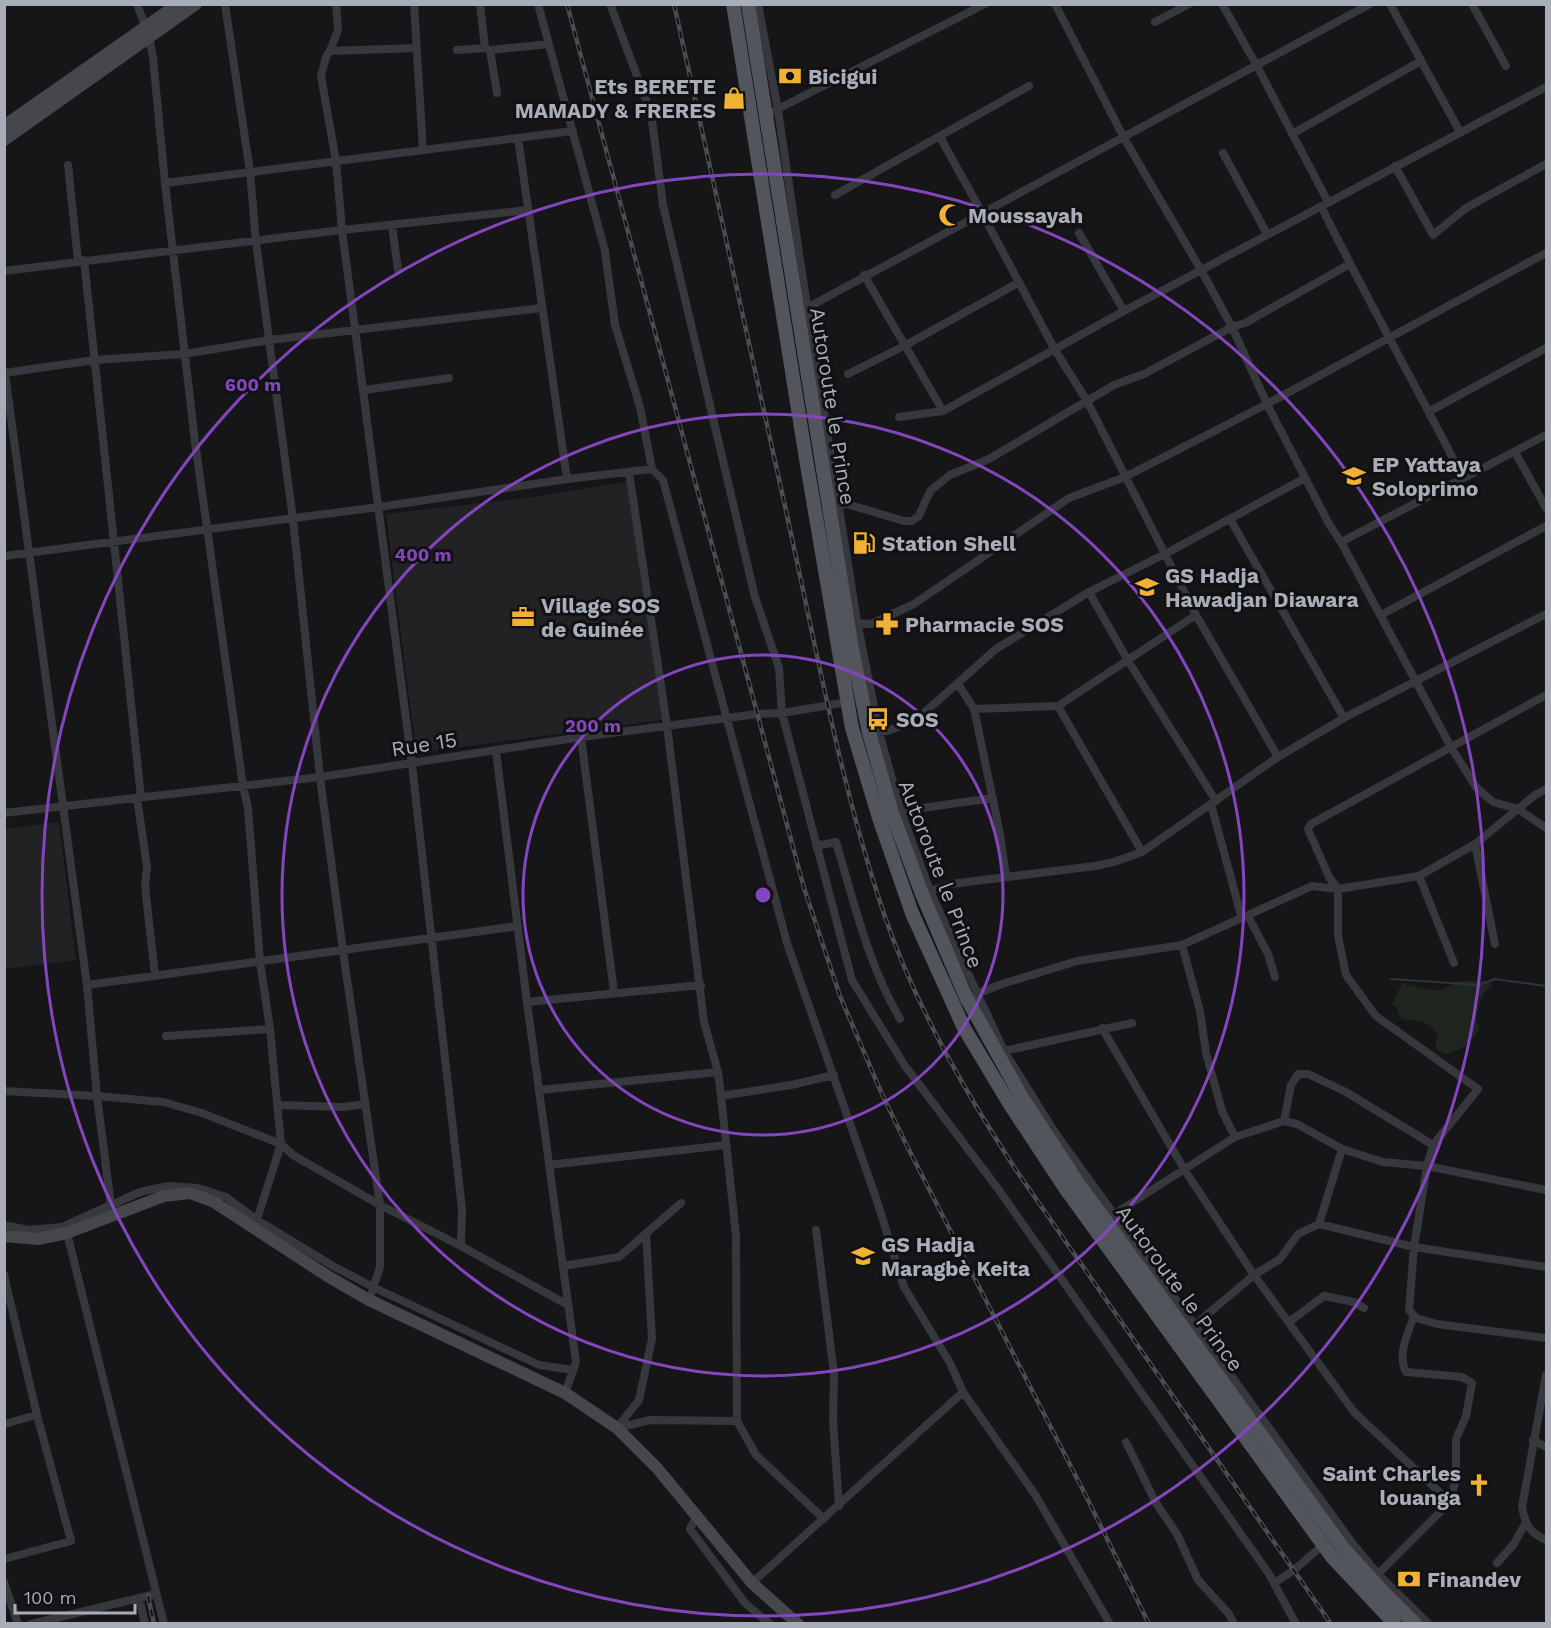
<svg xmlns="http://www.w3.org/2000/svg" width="1551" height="1628" viewBox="0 0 1551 1628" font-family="'Work Sans',sans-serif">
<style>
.built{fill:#222225}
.green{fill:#1e261f}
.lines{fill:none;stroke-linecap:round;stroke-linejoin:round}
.stream{stroke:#2c353c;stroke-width:2}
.street{stroke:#37383d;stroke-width:8}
.secondary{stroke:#45474d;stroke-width:12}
.primary{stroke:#53555c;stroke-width:14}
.rail-casing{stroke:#4a4c52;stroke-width:4.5}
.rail{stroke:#111113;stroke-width:2;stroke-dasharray:7;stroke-linecap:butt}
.ring{fill:none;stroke:#8446be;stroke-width:3}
.labels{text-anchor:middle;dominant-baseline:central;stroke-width:6;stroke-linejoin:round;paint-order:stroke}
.poi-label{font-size:21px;font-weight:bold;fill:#a8adb8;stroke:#111113;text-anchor:start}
.street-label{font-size:21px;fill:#a8adb8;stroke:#111113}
.centre{fill:#8446be;stroke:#111113;stroke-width:3}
.ring-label{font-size:18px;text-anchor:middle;font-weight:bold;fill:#8446be;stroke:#111113;stroke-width:6;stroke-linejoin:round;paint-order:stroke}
</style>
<rect width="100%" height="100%" fill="#161618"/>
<!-- built -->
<path class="built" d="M 627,482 L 662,720 L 416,753 L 386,514 L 533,497 Z
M 59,822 L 76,960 L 5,969 L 5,829 Z"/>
<!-- green -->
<path class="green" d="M 1459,981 L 1484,981 L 1493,984 C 1480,995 1478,1005 1476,1022 L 1480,1027 C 1473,1041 1459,1053 1444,1054 L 1436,1048 L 1437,1035 C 1431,1020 1416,1021 1403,1020 L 1399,1015 L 1397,1008 L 1392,1004 L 1403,982 L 1407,985 L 1440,991 Z"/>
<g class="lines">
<!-- stream -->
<path class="stream" d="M 1391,979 L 1479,985 L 1495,979 L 1546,986"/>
<!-- street -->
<path class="street" d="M 137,4 L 149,36 L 153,58 L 165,183 L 195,442 L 243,786 L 248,808 L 260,962 L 270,1029 L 281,1144 L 254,1229
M 225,4 L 250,172 L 256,242 L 293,519 L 320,777 L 343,951 L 380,1205 L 380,1267 L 369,1300
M 336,4 L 338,30 L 330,51 L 326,57 L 321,76 L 336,161 L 342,230 L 412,765 L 462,1209 L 461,1246
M 414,4 L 423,150
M 480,4 L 485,48
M 538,4 L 605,251 L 615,325 L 640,407 L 652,469 L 663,480 L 787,943 L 877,1201 L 904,1287 L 950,1363 L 963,1392 L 1036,1496 L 1110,1624
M 610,4 L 651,113 L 663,205 L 755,597 L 779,668 L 782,713 L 852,980 L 905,1066 L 996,1186 L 1269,1574 L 1296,1624
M 758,4 L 778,110 L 807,307 L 857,621 L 879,732 L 901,811 L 930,891 L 1004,1051 L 1056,1134 L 1353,1544 L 1378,1574 L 1429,1624
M 1055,4 L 1124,138 L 1201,270 L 1232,327 L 1267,404 L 1329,524 L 1341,542 L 1451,747 L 1476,787 L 1493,802 L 1518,809 L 1546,828
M 1222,4 L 1257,66 L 1328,202
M 1390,4 L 1460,132
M 1472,4 L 1506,66
M 1155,22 L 1189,4
M 457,50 L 485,48 L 490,50 L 549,44
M 490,50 L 497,93
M 330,51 L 417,48
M 774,111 L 985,4
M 1292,134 L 1421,61
M 940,137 L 982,213 L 1055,350 L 1087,401 L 1196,615 L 1278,757
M 518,138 L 567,479
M 1223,153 L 1267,234
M 68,165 L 78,261
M 1395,166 L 1433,235 L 1466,208 L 1546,164
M 165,183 L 573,131
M 835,195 L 1029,86
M 1321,206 C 1366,298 1417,387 1463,478
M 392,225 L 398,270
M 1079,233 L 1124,311
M 84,260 L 141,797
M 4,271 L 342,230 L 528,210
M 864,275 L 943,411
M 803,310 L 1370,4
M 4,373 L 95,360 L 184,354 L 270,340 L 542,308
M 5,373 L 87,985 L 97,1096 L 112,1214
M 848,374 L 904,346 L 1018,283
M 364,390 L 449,378
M 1430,411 L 1546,348
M 899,417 L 943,411 L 1124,311 L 1546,87
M 1515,452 L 1546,508
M 629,472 L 667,726 L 704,1022 L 718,1072 L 721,1096 L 736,1235 L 737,1421
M 836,506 L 847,504 L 904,521 L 912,521 L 919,516 L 930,491 L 950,475 L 989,459 L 1114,385 L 1144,374 L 1232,327 L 1245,323 L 1350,264
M 1230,519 L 1344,718
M 1341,542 L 1546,435
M 4,556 L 379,507 L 567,479 L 652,469
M 1089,592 L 1127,659 L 1216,801
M 1381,615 L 1546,526
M 854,623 L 871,624 L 914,604 L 1069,498 L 1125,477 L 1267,404 L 1546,253
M 958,684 L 974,709 L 1000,834 L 1006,877
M 1546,695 L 1311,824 L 1308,829 L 1329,877 L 1338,889 L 1338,936 L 1346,975 L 1376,1016 L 1478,1089 L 1433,1145 L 1427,1166 L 1414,1247 L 1409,1310 L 1416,1318 L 1437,1324 L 1546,1338
M 1058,706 L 1142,852
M 974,709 L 1058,706 L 1196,615
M 875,732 L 887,731 L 915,721 L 996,649 L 1089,592 L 1165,554 L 1305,478
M 581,737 L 614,992
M 496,751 L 527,1002 L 576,1362 L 565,1393
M 137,798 L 147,867 L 145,886 L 155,976
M 1211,804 L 1242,919
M 901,811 L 993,798
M 4,813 L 320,777 L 581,737 L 758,714 L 782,713 L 848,702
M 1475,844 L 1495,944
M 816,846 L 836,842 C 854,902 868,964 900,1019
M 1419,876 L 1454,963
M 927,892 L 951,884 L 1095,866 L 1114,862 L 1142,852 L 1278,757 L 1344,718 L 1546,614
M 1248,916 L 1268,954 L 1275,977
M 1182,945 L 1200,1011 L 1206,1053 L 1222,1111 L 1235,1137
M 87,985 L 518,926
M 974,995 L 1002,984 L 1077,961 L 1182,945 L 1312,886 L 1338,889 L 1419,876 L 1475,844 L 1535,795 L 1546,789
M 527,1002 L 701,985
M 1102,1028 L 1184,1169 L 1254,1275 L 1354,1412 L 1450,1502 L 1378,1574
M 166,1036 L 270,1029
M 1004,1051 L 1132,1023
M 539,1090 L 718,1072
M 4,1091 L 97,1096 L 163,1102 L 202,1113 L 281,1144 L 293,1155 L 380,1205 L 461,1246 L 568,1305
M 721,1096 L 791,1085 L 834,1075
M 278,1105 L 343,1107 L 365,1104
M 1284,1121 L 1291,1085 L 1298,1074 L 1308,1074 L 1346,1092 L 1433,1145
M 549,1165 L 726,1145
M 1111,1216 L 1235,1137 L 1284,1121 L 1297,1124 L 1342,1149 L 1383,1162 L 1427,1166 L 1546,1190
M 1319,1224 L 1342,1149
M 4,1225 L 28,1230 L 62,1227 L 140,1192 L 168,1186 L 198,1188 L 226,1197 L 257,1220 L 333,1266 L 373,1287 L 539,1365 L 573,1370
M 816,1230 L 834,1374 L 833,1420 L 839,1506
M 67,1233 L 164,1624
M 563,1266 L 619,1257 L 681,1203
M 4,1275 L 37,1415 L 71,1541 L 4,1559
M 1414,1316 C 1408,1333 1397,1354 1406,1372 L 1462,1377 L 1472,1383 L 1466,1416 L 1456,1439 L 1456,1478 L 1450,1502
M 1289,1322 L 1324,1296 L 1354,1302 L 1364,1308
M 1191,1328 L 1254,1275 L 1280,1259 L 1298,1234 L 1319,1224 L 1414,1247 L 1546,1267
M 1546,1375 L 1522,1507 C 1526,1526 1529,1532 1546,1540
M 4,1424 L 37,1415
M 617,1428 L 650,1420 L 737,1421 L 756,1455 L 824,1519
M 617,1428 L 639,1400 L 652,1339 L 646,1234
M 1533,1440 L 1546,1447
M 1126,1442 L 1156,1503 L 1177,1534 L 1198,1580 L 1229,1614 L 1234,1624
M 697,1516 L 690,1529 L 745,1603 L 770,1624
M 1497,1563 L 1513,1545 L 1525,1524
M 4,1582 L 18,1624
M 752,1583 L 963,1392
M 1274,1583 L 1294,1570 L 1323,1545
M 139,1598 L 145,1624
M 31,1624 L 156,1594"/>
<!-- secondary -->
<path class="secondary" d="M 4,126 L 178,4
M 4,140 L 196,4
M 4,1236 L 38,1239 L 67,1233 L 164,1196 L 190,1193 L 214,1202 L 329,1277 L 369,1300 L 565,1393 L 617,1428 L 657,1468 L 752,1583 L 798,1624"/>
<!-- primary -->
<path class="primary" d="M 733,4 L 806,459 L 852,728 L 879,818 L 912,913 L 964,1028 L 1009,1103 L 1065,1188 L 1332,1557 L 1395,1624
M 748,4 L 852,649 L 869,733 L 892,813 L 922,894 L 966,997 L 1021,1096 L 1076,1180 L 1343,1548 L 1382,1591 L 1415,1624"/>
<!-- rail casing -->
<g class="rail-casing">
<path id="rail" d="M 567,4 L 804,888 L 840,996 L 881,1092 L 907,1146 L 1086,1496 L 1149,1624
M 674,4 C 712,176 750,348 788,520 C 817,652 841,786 884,914 C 915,1005 964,1090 1016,1170 L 1331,1624
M 148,1596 L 154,1624"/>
</g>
<!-- rail -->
<use href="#rail" class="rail"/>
</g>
<!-- distance rings -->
<g class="ring">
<circle cx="763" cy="895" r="240"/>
<circle cx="763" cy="895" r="481"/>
<circle cx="763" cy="895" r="721"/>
</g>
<!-- icons -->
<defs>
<g id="bank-bare" transform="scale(1.8)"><path d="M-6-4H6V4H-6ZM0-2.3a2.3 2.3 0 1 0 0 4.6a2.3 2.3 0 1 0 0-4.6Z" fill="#f2b134" stroke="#111113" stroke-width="2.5" paint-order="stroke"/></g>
<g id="shop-bare" transform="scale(1.8)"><path d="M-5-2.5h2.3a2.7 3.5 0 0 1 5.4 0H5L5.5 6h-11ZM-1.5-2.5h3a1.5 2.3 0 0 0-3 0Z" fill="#f2b134" stroke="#111113" stroke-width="2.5" paint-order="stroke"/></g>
<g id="mosque-bare" transform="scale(1.8)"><path d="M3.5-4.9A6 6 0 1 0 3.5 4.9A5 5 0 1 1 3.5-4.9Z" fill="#f2b134" stroke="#111113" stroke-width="2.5" paint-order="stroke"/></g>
<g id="school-bare" transform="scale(1.8)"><path d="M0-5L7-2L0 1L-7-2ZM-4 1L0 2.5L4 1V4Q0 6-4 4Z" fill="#f2b134" stroke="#111113" stroke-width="2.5" paint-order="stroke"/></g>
<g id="fuel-bare" transform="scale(1.8)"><path d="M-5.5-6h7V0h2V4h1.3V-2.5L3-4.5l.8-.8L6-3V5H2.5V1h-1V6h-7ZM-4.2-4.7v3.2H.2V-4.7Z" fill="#f2b134" stroke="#111113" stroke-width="2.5" paint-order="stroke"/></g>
<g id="office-bare" transform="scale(1.8)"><path d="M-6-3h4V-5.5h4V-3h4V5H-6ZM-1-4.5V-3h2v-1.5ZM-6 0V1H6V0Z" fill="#f2b134" stroke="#111113" stroke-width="2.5" paint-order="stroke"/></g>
<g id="pharmacy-bare" transform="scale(1.8)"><path d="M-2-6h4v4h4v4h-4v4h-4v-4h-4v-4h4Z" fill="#f2b134" stroke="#111113" stroke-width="2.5" paint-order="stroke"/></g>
<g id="bus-bare" transform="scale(1.8)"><path d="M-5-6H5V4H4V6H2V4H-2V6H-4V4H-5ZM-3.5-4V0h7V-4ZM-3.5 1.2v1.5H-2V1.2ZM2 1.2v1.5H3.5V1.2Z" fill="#f2b134" stroke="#111113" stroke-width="2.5" paint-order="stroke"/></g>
<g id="church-bare" transform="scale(1.8)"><path d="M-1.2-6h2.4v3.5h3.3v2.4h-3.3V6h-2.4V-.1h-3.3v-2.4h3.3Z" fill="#f2b134" stroke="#111113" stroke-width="2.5" paint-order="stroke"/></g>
</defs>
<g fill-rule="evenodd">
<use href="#bank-bare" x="790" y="76"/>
<use href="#shop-bare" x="734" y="98"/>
<use href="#mosque-bare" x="950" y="215"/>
<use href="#school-bare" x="1354" y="476"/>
<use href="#fuel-bare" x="864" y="543"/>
<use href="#school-bare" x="1147" y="587"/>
<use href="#office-bare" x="523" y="617"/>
<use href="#pharmacy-bare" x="887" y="624"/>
<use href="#bus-bare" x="878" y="719"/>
<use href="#school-bare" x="863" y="1256"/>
<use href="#church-bare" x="1479" y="1485"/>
<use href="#bank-bare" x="1409" y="1579"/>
</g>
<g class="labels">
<!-- poi labels -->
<g class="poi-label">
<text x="808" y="76">Bicigui</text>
<text x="716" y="86" text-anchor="end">Ets BERETE<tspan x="716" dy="24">MAMADY &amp; FRERES</tspan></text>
<text x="968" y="215">Moussayah</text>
<text x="1372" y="464">EP Yattaya<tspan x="1372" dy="24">Soloprimo</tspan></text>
<text x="882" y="543">Station Shell</text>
<text x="1165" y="575">GS Hadja<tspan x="1165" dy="24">Hawadjan Diawara</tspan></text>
<text x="541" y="605">Village SOS<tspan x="541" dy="24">de Guinée</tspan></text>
<text x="905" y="624">Pharmacie SOS</text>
<text x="896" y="719">SOS</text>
<text x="881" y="1244">GS Hadja<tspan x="881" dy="24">Maragbè Keita</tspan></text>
<text x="1461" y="1473" text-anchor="end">Saint Charles<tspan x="1461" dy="24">louanga</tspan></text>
<text x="1427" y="1579">Finandev</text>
</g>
<!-- street labels -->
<g class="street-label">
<text transform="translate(833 406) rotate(81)">Autoroute le Prince</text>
<text transform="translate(424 744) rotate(-9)">Rue 15</text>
<text transform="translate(941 874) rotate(69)">Autoroute le Prince</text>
<text transform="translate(1180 1288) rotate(54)">Autoroute le Prince</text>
</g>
</g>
<circle cx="763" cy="895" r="9" class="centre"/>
<g class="ring-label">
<text x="253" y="391">600 m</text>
<text x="423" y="561">400 m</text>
<text x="593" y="732">200 m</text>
</g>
<!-- border -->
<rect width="1551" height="1628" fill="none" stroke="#a8adb8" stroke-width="12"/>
<!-- scale -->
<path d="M15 1604v9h120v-9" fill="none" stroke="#a8adb8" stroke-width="3"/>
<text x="24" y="1604" font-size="18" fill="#a8adb8" stroke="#111113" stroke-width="4.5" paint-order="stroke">100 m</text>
</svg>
